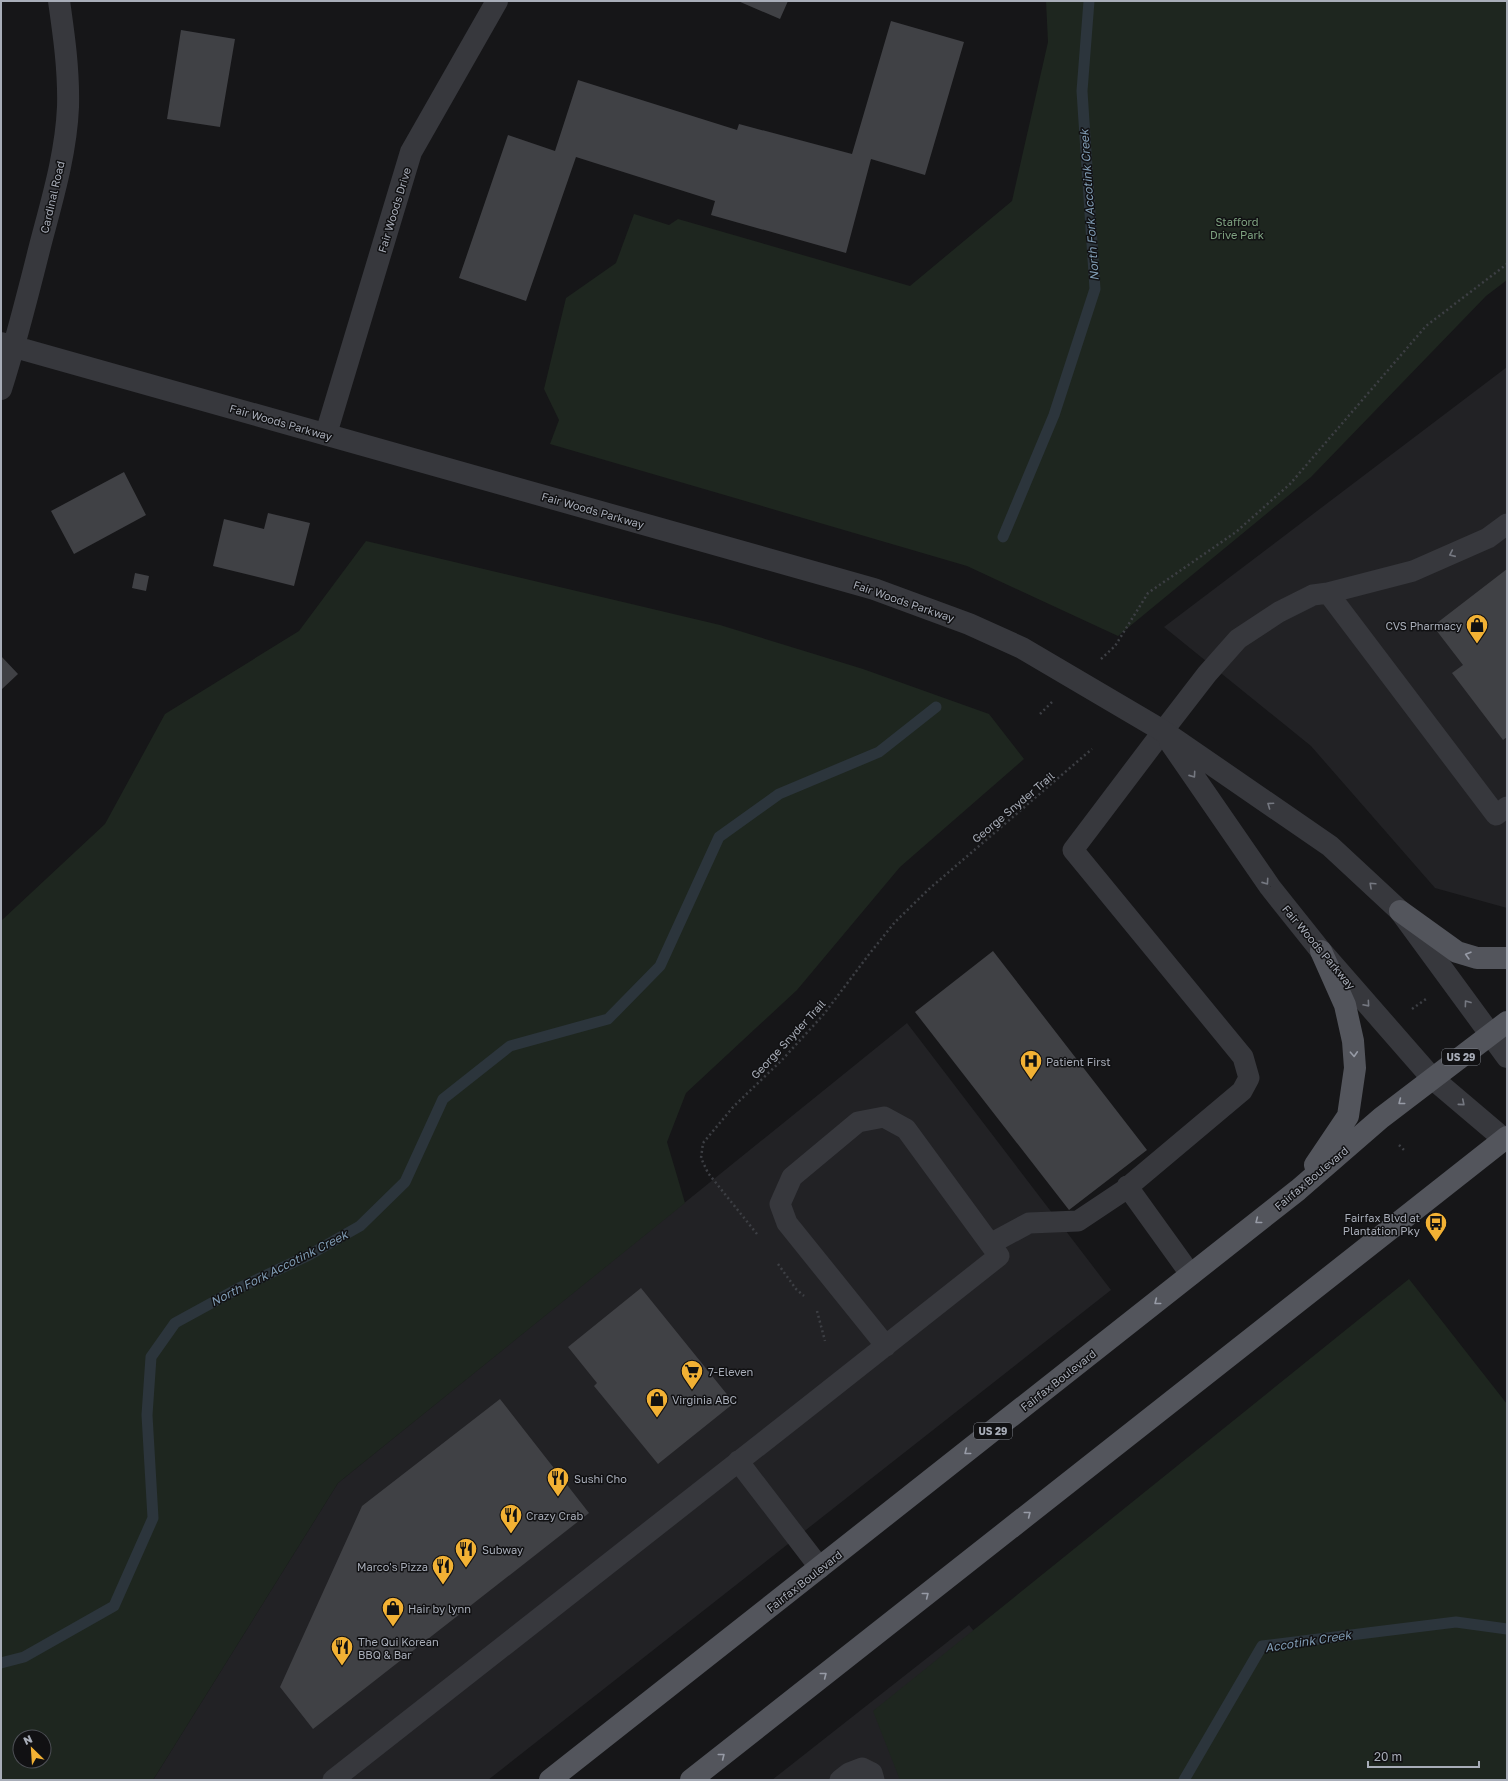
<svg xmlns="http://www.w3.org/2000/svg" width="1508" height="1781" viewBox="0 0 1508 1781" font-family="'Golos Text',sans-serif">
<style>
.built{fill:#222225}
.green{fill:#1e261f;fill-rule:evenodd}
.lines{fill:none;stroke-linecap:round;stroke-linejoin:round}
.stream{stroke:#2c353c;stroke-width:11}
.building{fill:#404145}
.path{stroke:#3d3f44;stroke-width:2.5;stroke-dasharray:2 3;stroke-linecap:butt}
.service{stroke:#37383d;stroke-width:21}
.minor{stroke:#37383d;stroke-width:22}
.primary{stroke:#53555c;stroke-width:22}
.oneway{stroke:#757881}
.oneway2{stroke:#979ba6}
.labels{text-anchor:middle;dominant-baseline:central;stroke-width:3;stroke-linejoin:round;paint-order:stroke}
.shield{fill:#111113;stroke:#7b7e86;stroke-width:1}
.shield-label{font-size:10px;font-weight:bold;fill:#a8adb8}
.street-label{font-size:11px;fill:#a8adb8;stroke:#111113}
.park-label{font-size:11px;fill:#7fa381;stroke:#111113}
.poi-label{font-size:11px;fill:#a8adb8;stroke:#111113;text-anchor:start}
.water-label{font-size:12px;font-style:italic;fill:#7f9bb3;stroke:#111113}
</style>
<rect width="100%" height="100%" fill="#161618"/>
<!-- built -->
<path class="built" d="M 1507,367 L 1507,908 L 1435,888 L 1311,746 L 1164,627 Z
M 907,1023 L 1111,1290 L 488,1780 L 153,1780 L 338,1483 Z
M 969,1625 L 1091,1780 L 772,1780 Z"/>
<!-- green -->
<path class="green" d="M 1046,1 L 1507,1 L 1507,280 L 1486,296 L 1311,477 L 1118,636 L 967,566 L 550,444 L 559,420 L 544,389 L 566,298 L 616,263 L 634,214 L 669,225 L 678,219 L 910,286 L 1012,201 L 1048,42 Z
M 366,541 L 720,625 L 863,669 L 989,714 L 1024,759 L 900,867 L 797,990 L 686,1093 L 667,1142 L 685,1203 L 338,1483 L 153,1780 L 1,1780 L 1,921 L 105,824 L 165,714 L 299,631 ZM 20,1737 L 44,1737 L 44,1761 L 20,1761 Z
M 1409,1279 L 1507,1404 L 1507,1780 L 900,1780 L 873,1711 Z"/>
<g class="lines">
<!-- stream -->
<path class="stream" d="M 1003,537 L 1054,415 L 1095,289 L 1082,91 L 1089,1
M 1,1663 L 24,1657 L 114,1606 L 153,1518 L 147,1415 L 151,1357 L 175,1323 L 239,1288 L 309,1255 L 360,1226 L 405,1182 L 443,1099 L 510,1046 L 608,1019 L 660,966 L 719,837 L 779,794 L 879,752 L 936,707
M 1184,1780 L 1262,1646 L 1456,1622 L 1507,1629"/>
</g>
<!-- building -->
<path class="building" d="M 738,1 L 788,1 L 780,19 Z
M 891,21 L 964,42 L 925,175 L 871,159 L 846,253 L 711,215 L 715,201 L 576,157 L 526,301 L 459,278 L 508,135 L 555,151 L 578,80 L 737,130 L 739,124 L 852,154 Z
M 181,30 L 235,39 L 220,127 L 167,119 Z
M 124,472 L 146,515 L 74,554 L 51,511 Z
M 268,513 L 310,523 L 294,586 L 213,566 L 224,519 L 264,529 Z
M 1507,569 L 1507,737 L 1503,740 L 1452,673 L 1463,665 L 1433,626 Z
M 135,573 L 149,576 L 146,591 L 132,588 Z
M 1,656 L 18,674 L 1,690 Z
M 993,951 L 1147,1150 L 1069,1210 L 915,1012 Z
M 641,1288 L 734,1403 L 658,1464 L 594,1386 L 597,1383 L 568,1347 Z
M 500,1399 L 589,1513 L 313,1729 L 280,1687 L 362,1506 Z"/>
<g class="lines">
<!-- path -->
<path class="path" d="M 1101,659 L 1115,646 L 1148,593 L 1236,532 L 1290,484 L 1426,326 L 1507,264
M 1040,714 L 1052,702
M 1412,1009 L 1426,999
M 1399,1145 L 1404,1150
M 757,1234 L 708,1173 L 701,1158 L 703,1143 L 734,1106 L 782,1060 L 824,1014 L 870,953 L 895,922 L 929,889 L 1092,749
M 778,1264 L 796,1289 L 804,1296
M 817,1311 L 825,1341"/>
<!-- service -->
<path class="service" d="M 1328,593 L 1496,815 L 1507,807
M 1127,1186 L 1191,1275
M 990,1244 L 1029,1223 L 1078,1221 L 1123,1191 L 1242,1091 L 1249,1078 L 1243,1057 L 1073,850 L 1163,731 L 1207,674 L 1238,639 L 1279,612 L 1313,595 L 1328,593 L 1413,571 L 1488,538 L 1507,524
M 738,1461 L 820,1568
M 333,1780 L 813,1403 L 999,1256 L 906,1129 L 884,1117 L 858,1122 L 792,1177 L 780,1204 L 787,1223 L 886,1346
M 840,1780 L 849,1773 L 862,1768 L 872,1773 L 874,1780"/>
<!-- minor -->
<path class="minor" d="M 1,343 L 874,589 L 969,624 L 1022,648 L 1163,731 L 1330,846 L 1400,911 L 1507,1057
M 1,389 C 16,342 28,294 40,246 C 52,200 66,154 68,107 C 69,71 64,36 59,1
M 326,434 L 411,152 L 497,1
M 1170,742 L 1270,887 L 1321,951 L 1432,1078 L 1504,1139"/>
<!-- primary -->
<path class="primary" d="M 1400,911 L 1457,952 L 1477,958 L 1507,958
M 1315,1165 L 1348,1116 L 1355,1068 L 1353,1041 L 1345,1005 L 1321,951
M 550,1780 L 1298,1190 L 1381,1118 L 1507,1022
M 691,1780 L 1507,1137"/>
</g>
<!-- one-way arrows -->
<defs><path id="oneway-chevron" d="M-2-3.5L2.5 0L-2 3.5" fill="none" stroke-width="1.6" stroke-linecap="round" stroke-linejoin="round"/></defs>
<g class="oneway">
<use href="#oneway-chevron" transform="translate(1452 554) rotate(156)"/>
<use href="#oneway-chevron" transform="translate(1193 775) rotate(55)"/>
<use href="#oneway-chevron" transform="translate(1270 805) rotate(-145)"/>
<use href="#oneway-chevron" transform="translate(1266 882) rotate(55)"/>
<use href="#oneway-chevron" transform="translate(1372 885) rotate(-137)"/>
<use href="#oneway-chevron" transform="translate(1467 1003) rotate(-126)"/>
<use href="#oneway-chevron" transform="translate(1367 1004) rotate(49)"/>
<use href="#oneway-chevron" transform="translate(1462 1103) rotate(40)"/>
</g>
<g class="oneway2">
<use href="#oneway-chevron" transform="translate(1468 955) rotate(-164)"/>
<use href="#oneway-chevron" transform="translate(1354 1054) rotate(87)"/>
<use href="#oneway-chevron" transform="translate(1401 1102) rotate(142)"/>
<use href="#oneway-chevron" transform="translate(1258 1221) rotate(142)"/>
<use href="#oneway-chevron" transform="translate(1157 1302) rotate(142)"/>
<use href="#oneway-chevron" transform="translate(967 1452) rotate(142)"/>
<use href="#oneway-chevron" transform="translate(1028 1514) rotate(-38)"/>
<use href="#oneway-chevron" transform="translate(926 1595) rotate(-38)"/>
<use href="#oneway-chevron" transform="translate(824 1675) rotate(-38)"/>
<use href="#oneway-chevron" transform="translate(722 1756) rotate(-38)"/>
</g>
<!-- icons -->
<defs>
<g id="shop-pin" transform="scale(1.15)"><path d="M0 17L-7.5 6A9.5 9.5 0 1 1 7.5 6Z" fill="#f2b134" stroke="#111113"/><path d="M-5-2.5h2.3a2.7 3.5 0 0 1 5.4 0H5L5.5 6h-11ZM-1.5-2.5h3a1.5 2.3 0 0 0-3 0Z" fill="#111"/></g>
<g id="hospital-pin" transform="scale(1.15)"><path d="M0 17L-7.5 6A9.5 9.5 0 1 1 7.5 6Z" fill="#f2b134" stroke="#111113"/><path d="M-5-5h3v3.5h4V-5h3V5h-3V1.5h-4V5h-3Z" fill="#111"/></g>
<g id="bus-pin" transform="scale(1.15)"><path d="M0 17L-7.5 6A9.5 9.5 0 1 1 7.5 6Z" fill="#f2b134" stroke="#111113"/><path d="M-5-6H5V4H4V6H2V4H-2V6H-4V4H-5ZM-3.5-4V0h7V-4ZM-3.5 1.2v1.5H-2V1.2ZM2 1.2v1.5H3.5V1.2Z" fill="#111"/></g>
<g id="supermarket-pin" transform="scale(1.15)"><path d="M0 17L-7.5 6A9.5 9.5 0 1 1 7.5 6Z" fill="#f2b134" stroke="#111113"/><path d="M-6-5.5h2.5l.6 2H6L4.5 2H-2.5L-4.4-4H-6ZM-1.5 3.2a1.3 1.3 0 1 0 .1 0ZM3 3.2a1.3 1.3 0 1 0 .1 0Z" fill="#111"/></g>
<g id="restaurant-pin" transform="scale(1.15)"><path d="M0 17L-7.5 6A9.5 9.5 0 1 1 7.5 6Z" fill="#f2b134" stroke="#111113"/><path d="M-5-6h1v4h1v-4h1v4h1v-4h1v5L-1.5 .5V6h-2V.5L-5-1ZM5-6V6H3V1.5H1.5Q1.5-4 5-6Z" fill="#111"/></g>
</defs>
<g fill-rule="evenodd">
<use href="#shop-pin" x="1477" y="625"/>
<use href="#hospital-pin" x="1031" y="1061"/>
<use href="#bus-pin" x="1436" y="1223"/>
<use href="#supermarket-pin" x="692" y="1371"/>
<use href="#shop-pin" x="657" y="1399"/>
<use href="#restaurant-pin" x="558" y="1478"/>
<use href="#restaurant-pin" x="511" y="1515"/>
<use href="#restaurant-pin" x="466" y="1549"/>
<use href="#restaurant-pin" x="443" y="1566"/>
<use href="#shop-pin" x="393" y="1608"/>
<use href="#restaurant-pin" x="342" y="1647"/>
</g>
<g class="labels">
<!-- shield labels -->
<g class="shield">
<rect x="1442" y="1049" width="38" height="16" rx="3"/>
<rect x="974" y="1423" width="38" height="16" rx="3"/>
</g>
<g class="shield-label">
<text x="1461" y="1057">US 29</text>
<text x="993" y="1431">US 29</text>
</g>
<!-- street labels -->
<g class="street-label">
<text transform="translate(52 197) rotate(-77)">Cardinal Road</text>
<text transform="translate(394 210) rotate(-73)">Fair Woods Drive</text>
<text transform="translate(281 422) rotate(16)">Fair Woods Parkway</text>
<text transform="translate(593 510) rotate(16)">Fair Woods Parkway</text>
<text transform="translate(904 601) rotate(19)">Fair Woods Parkway</text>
<text transform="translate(1013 807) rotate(-40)">George Snyder Trail</text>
<text transform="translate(1319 947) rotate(50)">Fair Woods Parkway</text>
<text transform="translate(788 1039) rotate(-47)">George Snyder Trail</text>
<text transform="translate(1311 1178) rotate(-40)">Fairfax Boulevard</text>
<text transform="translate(1058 1380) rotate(-38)">Fairfax Boulevard</text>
<text transform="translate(804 1581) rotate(-38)">Fairfax Boulevard</text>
</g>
<!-- park labels -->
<g class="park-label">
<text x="1237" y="221">Stafford<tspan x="1237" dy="13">Drive Park</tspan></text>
</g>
<!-- poi labels -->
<g class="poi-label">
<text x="1462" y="625" text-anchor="end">CVS Pharmacy</text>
<text x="1046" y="1061">Patient First</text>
<text x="1420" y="1217" text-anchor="end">Fairfax Blvd at<tspan x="1420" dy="13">Plantation Pky</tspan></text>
<text x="708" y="1371">7-Eleven</text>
<text x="672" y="1399">Virginia ABC</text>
<text x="574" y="1478">Sushi Cho</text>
<text x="526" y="1515">Crazy Crab</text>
<text x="482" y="1549">Subway</text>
<text x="428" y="1566" text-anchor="end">Marco's Pizza</text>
<text x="408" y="1608">Hair by lynn</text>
<text x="358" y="1641">The Qui Korean<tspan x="358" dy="13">BBQ &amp; Bar</tspan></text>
</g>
<!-- water labels -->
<g class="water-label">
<text transform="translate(1089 205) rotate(-94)">North Fork Accotink Creek</text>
<text transform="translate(279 1268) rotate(-27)">North Fork Accotink Creek</text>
<text transform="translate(1308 1641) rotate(-9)">Accotink Creek</text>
</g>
</g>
<!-- border -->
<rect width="1508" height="1781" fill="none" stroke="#a8adb8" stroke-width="4"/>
<!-- north arrow -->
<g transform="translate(32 1749) rotate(335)"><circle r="19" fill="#111113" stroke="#4d4f55"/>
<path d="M0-3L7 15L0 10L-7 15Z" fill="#f2b134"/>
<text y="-6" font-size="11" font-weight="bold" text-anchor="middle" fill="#a8adb8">N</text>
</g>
<!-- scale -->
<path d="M1368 1761v6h111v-6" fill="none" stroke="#a8adb8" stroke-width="2"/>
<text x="1374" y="1761" font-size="12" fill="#a8adb8" stroke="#111113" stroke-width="3" paint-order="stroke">20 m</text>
</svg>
